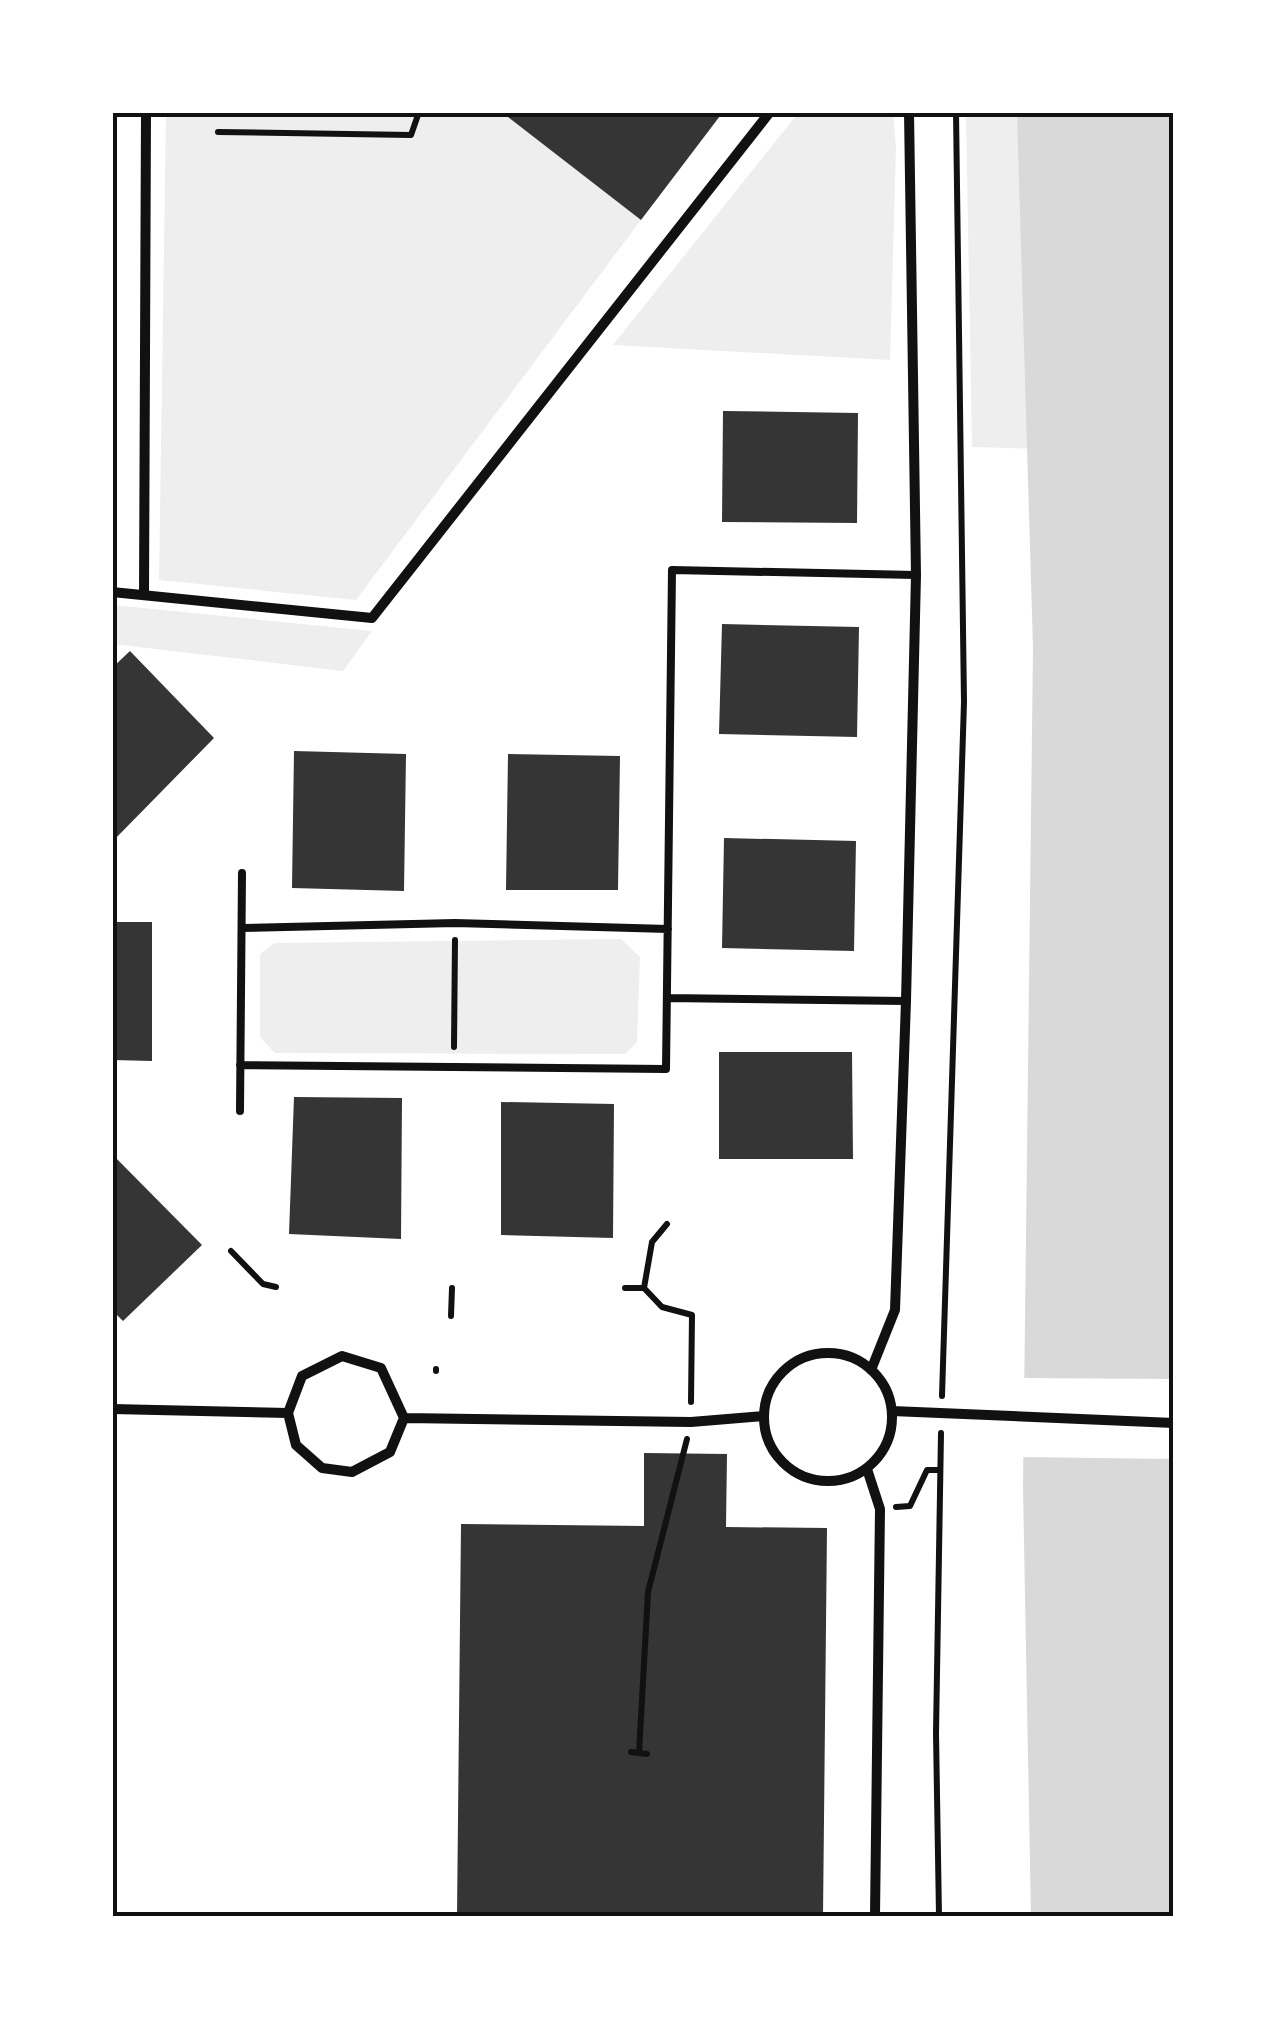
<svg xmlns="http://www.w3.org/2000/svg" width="1286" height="2029" viewBox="0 0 1286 2029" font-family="'Archivo Narrow',sans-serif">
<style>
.green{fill:#eee}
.water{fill:#d9d9d9}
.pier{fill:#fff}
.building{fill:#353535}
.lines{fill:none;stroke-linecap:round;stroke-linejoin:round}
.path{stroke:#111;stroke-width:6}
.service{stroke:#111;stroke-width:8}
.minor{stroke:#111;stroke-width:10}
.neatline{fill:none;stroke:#111;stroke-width:4}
</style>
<rect width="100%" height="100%" fill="#fff"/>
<!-- green -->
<path class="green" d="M 799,112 L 893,113 L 896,148 L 890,360 L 613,345 Z
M 166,113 L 512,113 L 509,117 L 641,220 L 356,600 L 159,580 Z
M 966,113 L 1038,113 L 1044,449 L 972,447 Z
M 113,605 L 372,631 L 343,671 L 113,644 Z
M 621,939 L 640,957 L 637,1042 L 625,1054 L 275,1053 L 260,1037 L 260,954 L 275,943 Z"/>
<!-- water -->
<path class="water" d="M 1017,113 L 1173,113 L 1173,1916 L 1031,1916 L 1023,1489 L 1033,648 Z"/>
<!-- pier -->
<path class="pier" d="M 1020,1378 L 1173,1379 L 1173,1459 L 1019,1457 Z"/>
<!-- building -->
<path class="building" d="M 512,112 L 723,112 L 641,220 L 508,117 Z
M 723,411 L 858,413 L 857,523 L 722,522 Z
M 722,624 L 859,627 L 857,737 L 719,734 Z
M 130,651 L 214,738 L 112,842 L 112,668 Z
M 294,751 L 406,754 L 404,891 L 292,888 Z
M 508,754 L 620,756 L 618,890 L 506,890 Z
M 724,838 L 856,841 L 854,951 L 722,948 Z
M 112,922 L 152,922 L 152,1061 L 112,1060 Z
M 719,1052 L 852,1052 L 853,1159 L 719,1159 Z
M 294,1097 L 402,1098 L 401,1239 L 289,1234 Z
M 501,1102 L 614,1104 L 613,1238 L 501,1235 Z
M 112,1154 L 202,1245 L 123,1321 L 112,1310 Z
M 644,1453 L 727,1454 L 726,1527 L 827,1528 L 823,1916 L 457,1916 L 461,1524 L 644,1526 Z"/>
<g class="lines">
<!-- path -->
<path class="path" d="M 218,132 L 411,135 L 419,112
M 454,1047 L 455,940
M 231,1251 L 263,1284 L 276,1287
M 625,1288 L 644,1288 L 652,1242 L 667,1224
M 644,1288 L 662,1307 L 692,1315 L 691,1402
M 451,1316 L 452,1288
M 436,1369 L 436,1371
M 942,1396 L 964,702 L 956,112
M 896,1507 L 910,1506 L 927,1470 L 940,1470
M 631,1752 L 647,1754
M 639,1753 L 648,1592 L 687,1439
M 939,1916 L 936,1733 L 941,1433"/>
<!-- service -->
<path class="service" d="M 242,928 L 455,923 L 668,929
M 667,998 L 906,1001
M 240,1065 L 666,1069 L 672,570 L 916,575
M 240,1111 L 242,873"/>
<!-- minor -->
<path class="minor" d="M 112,592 L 372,618 L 770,112
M 144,595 L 146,112
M764 1417a64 64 0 1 1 128 0a64 64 0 1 1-128 0Z
M 342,1356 L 381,1368 L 404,1418 L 390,1452 L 352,1472 L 322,1468 L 296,1445 L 288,1413 L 302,1376 Z
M 871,1370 L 895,1310 L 906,1001 L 916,575 L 909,112
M 112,1409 L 288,1413
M 892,1411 L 1174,1423
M 404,1418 L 691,1422 L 764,1416
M 867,1469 L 880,1509 L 875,1916"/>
</g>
<!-- border -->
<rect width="1286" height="2029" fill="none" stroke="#ffffff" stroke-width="230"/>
<rect x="115" y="115" width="1056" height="1799" class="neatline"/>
</svg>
